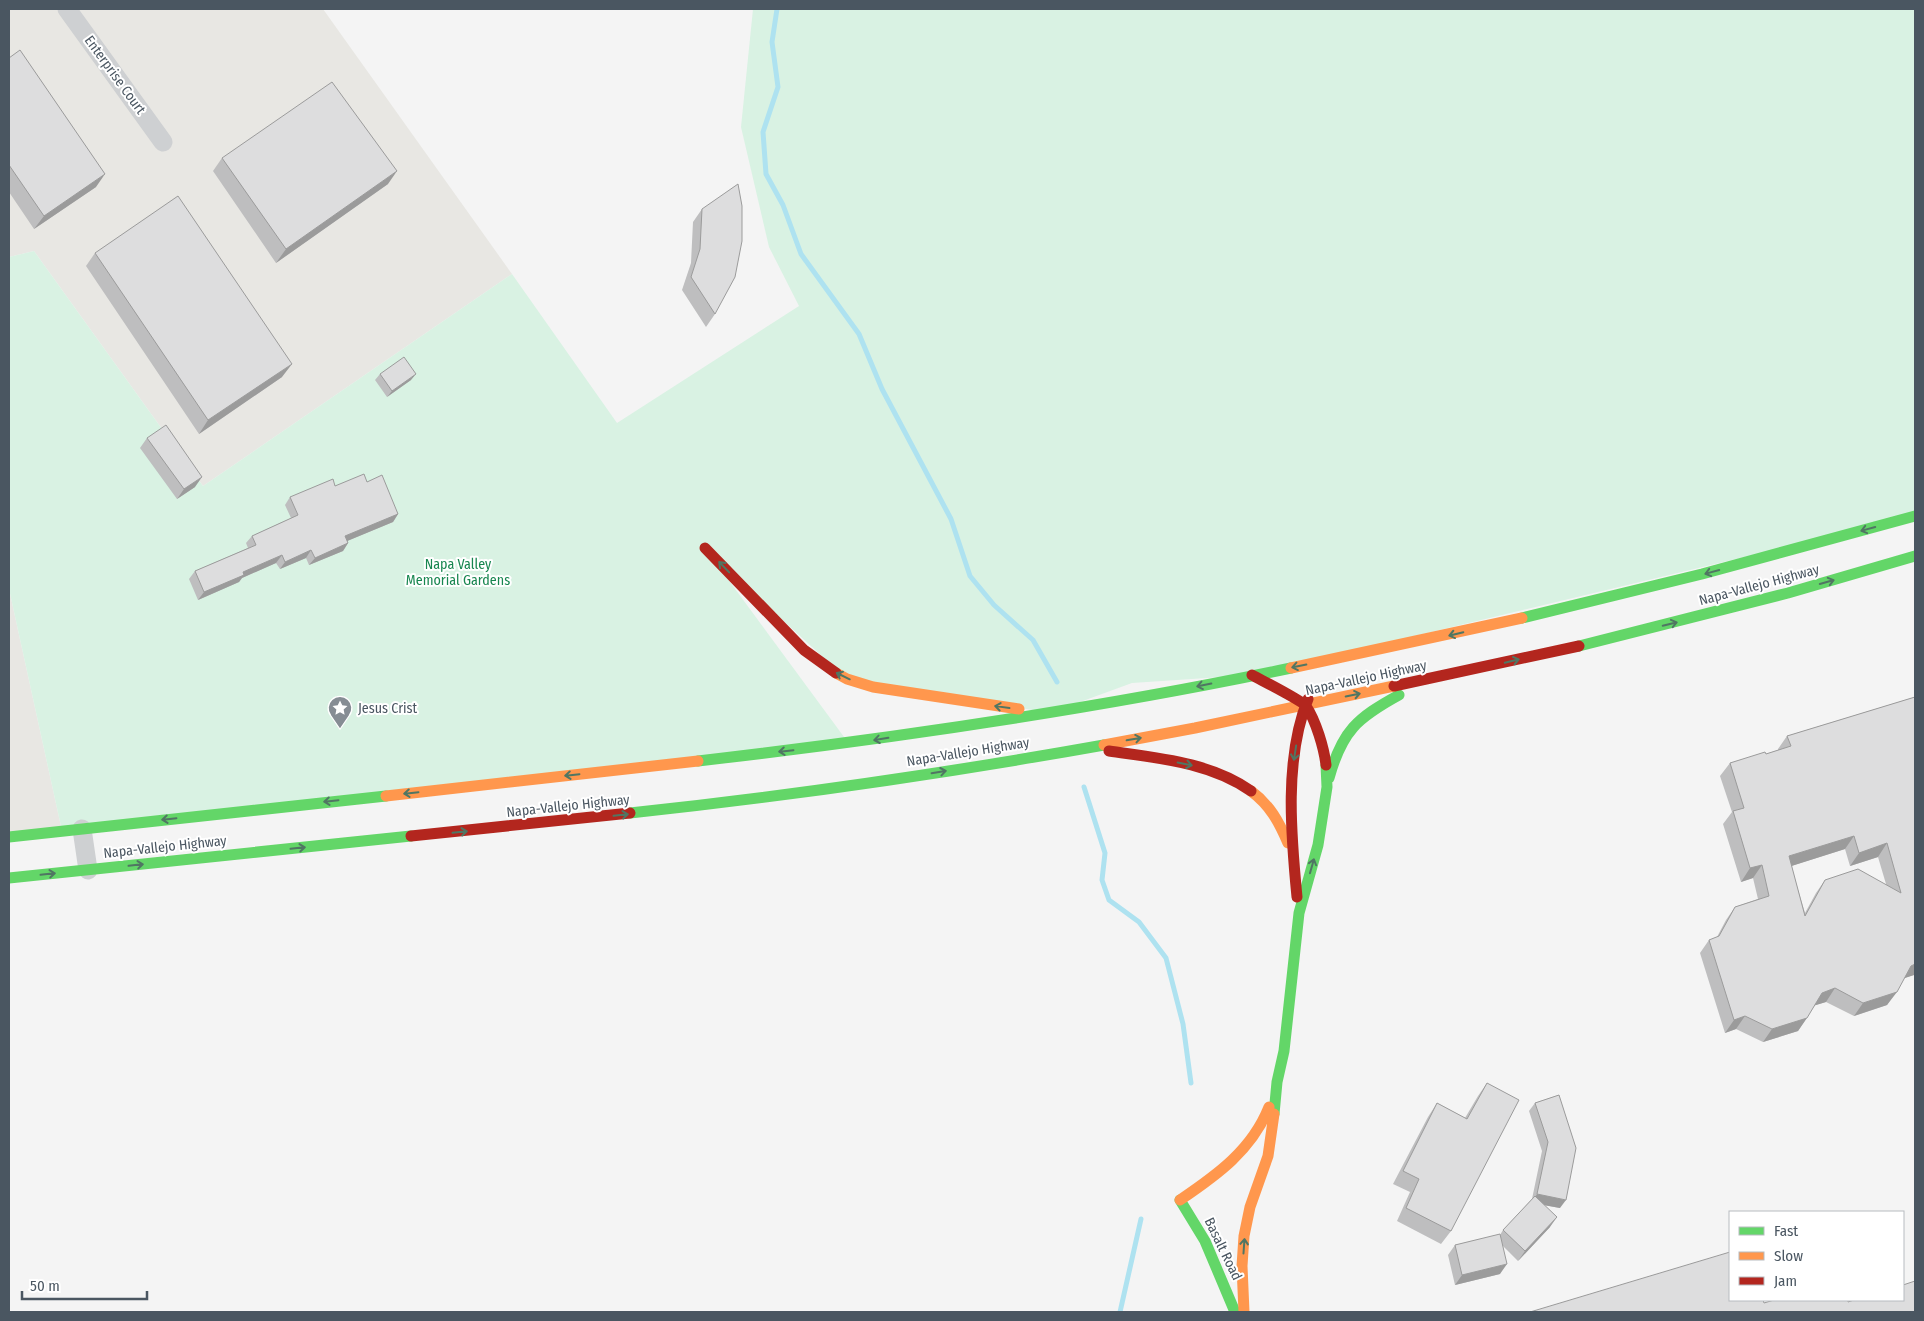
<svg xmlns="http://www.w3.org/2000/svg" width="1924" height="1321" viewBox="0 0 1924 1321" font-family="'Fira Sans Condensed',sans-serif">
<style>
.commercial{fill:#e8e7e3}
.green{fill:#d9f2e3}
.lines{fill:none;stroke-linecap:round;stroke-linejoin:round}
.stream{stroke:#aee2f0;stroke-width:5}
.street{stroke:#ced0d2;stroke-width:19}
.fast{stroke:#63d668;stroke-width:11}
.slow{stroke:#ff974d;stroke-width:11}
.jam{stroke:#b3261e;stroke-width:11}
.wall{fill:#bebebf;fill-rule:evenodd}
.shaded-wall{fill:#9b9b9b}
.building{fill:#ddddde;stroke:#9b9b9b;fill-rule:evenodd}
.oneway{stroke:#507663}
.labels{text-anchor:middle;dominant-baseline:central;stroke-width:4;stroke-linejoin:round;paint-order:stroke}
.street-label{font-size:14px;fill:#4a5661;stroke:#fff}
.park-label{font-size:14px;fill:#17864f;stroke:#fff}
.poi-label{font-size:14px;fill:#4a5661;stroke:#fff;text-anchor:start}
</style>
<rect width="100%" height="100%" fill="#f4f4f4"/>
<!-- commercial -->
<path class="commercial" d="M 9,9 L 323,9 L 512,274 L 203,486 L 34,251 L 9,257 Z
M 9,589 L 62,831 L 9,837 Z"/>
<!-- green -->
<path class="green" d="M 753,9 L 1915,9 L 1915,516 L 1252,675 L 1132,683 L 1050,713 L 847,679 L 708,552 L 847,741 L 62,831 L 9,589 L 9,257 L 34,251 L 203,486 L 512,274 L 617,423 L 799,306 L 769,247 L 741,127 Z"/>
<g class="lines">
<!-- stream -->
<path class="stream" d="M 777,9 L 772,42 L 778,87 L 763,132 L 766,174 L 783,205 L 801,254 L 859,334 L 882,389 L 951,519 L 970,576 L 994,605 L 1033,640 L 1057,682
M 1084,787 L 1105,853 L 1102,880 L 1109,900 L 1139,922 L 1166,958 L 1183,1024 L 1191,1083
M 1120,1312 L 1141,1219"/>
<!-- street -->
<path class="street" d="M 67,9 L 163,142
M 82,829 L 88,870"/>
<!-- fast -->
<path class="fast" d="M 1522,618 L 1702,574 L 1915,516
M 1579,646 L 1788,593 L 1915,556
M 698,761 C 897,738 1095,709 1291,668
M 1329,778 C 1342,731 1357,718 1399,695
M 630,813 C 789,796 947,773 1104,745
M 9,837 L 386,796
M 9,878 L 411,836
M 1274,1114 L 1277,1082 L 1284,1051 L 1299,913 L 1318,845 L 1327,787 L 1326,765
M 1180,1200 L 1205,1241 L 1235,1312"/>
<!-- slow -->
<path class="slow" d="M 1291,668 L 1522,618
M 836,673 L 847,679 L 873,687 L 1019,709
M 1104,745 L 1195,728 L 1394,686
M 1251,791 C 1270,805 1279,822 1288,843
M 386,796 L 698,761
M 1180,1200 C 1217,1175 1252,1150 1269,1107
M 1244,1312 L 1242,1266 L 1244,1236 L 1250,1207 L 1268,1156 L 1274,1114"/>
<!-- jam -->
<path class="jam" d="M 705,548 L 804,650 L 836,673
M 1252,675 C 1261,680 1301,700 1306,706 C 1316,721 1324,748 1326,765
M 1394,686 L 1579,646
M 1109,751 C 1157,758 1210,762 1251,791
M 411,836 L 630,813
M 1297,897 C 1291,835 1284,758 1308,699"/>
</g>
<!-- wall -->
<path class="wall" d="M 9,58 L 96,187 L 34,229 L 9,192 Z
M 222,158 L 388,184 L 276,263 L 213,171 Z
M 702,209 L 715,314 L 706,327 L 682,290 L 691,263 L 693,222 Z
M 95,253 L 282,377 L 199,434 L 86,266 Z
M 380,374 L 411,380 L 387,397 L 375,380 Z
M 147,438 L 195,487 L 177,499 L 140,448 Z
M 367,482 L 398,514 L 393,522 L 347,541 L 348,543 L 343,551 L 309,565 L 306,558 L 280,569 L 276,563 L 242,578 L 239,582 L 198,600 L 189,579 L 195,571 L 248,548 L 246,543 L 252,536 L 291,518 L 285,505 L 290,497 L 335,486 Z
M 1915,697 L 1914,975 L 1904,978 L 1887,1005 L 1854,1016 L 1826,1002 L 1815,1005 L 1798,1031 L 1763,1042 L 1736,1029 L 1725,1033 L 1700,953 L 1709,940 L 1717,937 L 1726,920 L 1735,907 L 1758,899 L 1753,878 L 1741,882 L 1723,824 L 1732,812 L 1720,776 L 1730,763 L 1766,754 L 1778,750 L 1778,749 L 1787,736 ZM 1845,849 L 1850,866 L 1878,857 L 1886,884 L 1825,880 L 1816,893 L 1805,913 L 1791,866 Z
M 1487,1083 L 1451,1231 L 1441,1244 L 1397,1221 L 1410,1192 L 1393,1184 L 1428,1117 L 1437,1103 L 1465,1118 L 1478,1096 Z
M 1559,1095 L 1560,1208 L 1544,1205 L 1550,1227 L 1518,1261 L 1503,1246 L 1500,1274 L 1455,1285 L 1448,1255 L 1455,1245 L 1500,1235 L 1503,1230 L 1532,1199 L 1542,1151 L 1529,1111 L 1535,1103 Z"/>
<!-- shaded-wall -->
<path class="shaded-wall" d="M 397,171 L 388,184 L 276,263 L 286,249 Z
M 105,174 L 96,187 L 34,229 L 44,216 Z
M 292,364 L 282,377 L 199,434 L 208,420 Z
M 416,374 L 411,380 L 387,397 L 392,391 Z
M 202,477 L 195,487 L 177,499 L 184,489 Z
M 398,514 L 393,522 L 340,544 L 345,536 Z
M 348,543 L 343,551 L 309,565 L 315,558 Z
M 311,550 L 306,558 L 280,569 L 285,562 Z
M 282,555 L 276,563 L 242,578 L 239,582 L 198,600 L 204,592 L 243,572 Z
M 1854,836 L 1845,849 L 1779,870 L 1789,856 Z
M 1887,843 L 1878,857 L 1850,866 L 1859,853 Z
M 1762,865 L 1753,878 L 1741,882 L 1750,868 Z
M 1915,964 L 1915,974 L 1914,975 L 1902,979 L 1911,966 Z
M 1835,988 L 1826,1002 L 1813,1006 L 1822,993 Z
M 1897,992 L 1887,1005 L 1854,1016 L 1863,1003 Z
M 1745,1016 L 1736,1029 L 1725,1033 L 1734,1020 Z
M 1807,1018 L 1798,1031 L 1763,1042 L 1772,1029 Z
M 1537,1194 L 1566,1200 L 1560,1208 L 1532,1203 Z
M 1557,1217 L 1550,1227 L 1518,1261 L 1525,1251 Z
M 1507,1264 L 1500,1274 L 1455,1285 L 1462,1275 Z"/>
<!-- building -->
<path class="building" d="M 20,50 L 105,174 L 44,216 L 9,165 L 9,58 Z
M 332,82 L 397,171 L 286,249 L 222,158 Z
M 738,184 L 742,206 L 742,241 L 735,277 L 715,314 L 691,277 L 700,249 L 702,209 Z
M 178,196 L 292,364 L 208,420 L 95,253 Z
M 404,357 L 416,374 L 392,391 L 380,374 Z
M 166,425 L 202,477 L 184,489 L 147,438 Z
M 364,474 L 367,482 L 382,475 L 398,514 L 345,536 L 348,543 L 315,558 L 311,550 L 285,562 L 282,555 L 243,572 L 244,575 L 204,592 L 195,571 L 256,545 L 252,536 L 298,515 L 290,497 L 333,479 L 335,486 Z
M 1915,697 L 1915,964 L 1911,966 L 1897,992 L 1863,1003 L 1835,988 L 1822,993 L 1807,1018 L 1772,1029 L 1745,1016 L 1734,1020 L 1709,940 L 1719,936 L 1735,907 L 1769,896 L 1762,865 L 1750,868 L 1733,811 L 1744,808 L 1730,763 L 1765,752 L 1766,754 L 1791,746 L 1787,736 ZM 1854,836 L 1859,853 L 1887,843 L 1901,893 L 1858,869 L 1825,880 L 1805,916 L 1789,856 Z
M 1487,1083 L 1519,1100 L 1451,1231 L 1406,1208 L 1419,1179 L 1403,1171 L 1437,1103 L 1467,1119 Z
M 1559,1095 L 1576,1148 L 1566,1200 L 1537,1194 L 1548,1142 L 1535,1103 Z
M 1535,1196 L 1557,1217 L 1525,1251 L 1503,1230 Z
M 1500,1234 L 1507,1264 L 1462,1275 L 1455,1245 Z
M 1730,1252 L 1730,1300 L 1763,1300 L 1764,1303 L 1774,1300 L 1848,1300 L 1848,1302 L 1854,1300 L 1903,1300 L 1903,1285 L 1915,1281 L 1915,1312 L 1530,1312 Z"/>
<!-- one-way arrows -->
<defs><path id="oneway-shaft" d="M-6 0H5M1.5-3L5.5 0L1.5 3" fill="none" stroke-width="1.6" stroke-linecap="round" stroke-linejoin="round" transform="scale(1.25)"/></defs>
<g class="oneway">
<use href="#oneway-shaft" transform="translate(1868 529) rotate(165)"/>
<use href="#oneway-shaft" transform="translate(724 567) rotate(-134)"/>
<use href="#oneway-shaft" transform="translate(1712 572) rotate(165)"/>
<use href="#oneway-shaft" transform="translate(1827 582) rotate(-16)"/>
<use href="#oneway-shaft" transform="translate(1670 624) rotate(-14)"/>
<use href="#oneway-shaft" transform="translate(1456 634) rotate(167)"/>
<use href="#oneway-shaft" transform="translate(1512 661) rotate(-13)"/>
<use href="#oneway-shaft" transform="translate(1299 666) rotate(169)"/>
<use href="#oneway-shaft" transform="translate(843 676) rotate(-154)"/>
<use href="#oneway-shaft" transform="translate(1204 685) rotate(169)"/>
<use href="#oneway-shaft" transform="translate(1353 695) rotate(-12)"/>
<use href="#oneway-shaft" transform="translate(1002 707) rotate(-172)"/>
<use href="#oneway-shaft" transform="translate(881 739) rotate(171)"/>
<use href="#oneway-shaft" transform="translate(1134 739) rotate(-10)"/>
<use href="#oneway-shaft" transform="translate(786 751) rotate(174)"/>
<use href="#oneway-shaft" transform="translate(1295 753) rotate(99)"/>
<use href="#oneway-shaft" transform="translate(1185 764) rotate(11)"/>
<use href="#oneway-shaft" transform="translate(939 772) rotate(-9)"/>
<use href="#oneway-shaft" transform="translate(572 775) rotate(174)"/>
<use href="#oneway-shaft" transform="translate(411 793) rotate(174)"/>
<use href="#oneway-shaft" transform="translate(331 801) rotate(174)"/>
<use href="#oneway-shaft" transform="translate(621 815) rotate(-6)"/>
<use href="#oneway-shaft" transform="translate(169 819) rotate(174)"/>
<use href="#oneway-shaft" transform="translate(460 832) rotate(-6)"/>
<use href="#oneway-shaft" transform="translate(298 848) rotate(-6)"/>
<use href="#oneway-shaft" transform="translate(136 865) rotate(-6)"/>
<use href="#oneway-shaft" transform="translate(1312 866) rotate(-74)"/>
<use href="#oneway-shaft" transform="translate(48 874) rotate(-6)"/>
<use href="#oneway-shaft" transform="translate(1244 1246) rotate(-86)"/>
</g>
<!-- icons -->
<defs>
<g id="sight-pin" transform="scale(1.25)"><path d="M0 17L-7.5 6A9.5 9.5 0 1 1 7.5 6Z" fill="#868d94" stroke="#fff"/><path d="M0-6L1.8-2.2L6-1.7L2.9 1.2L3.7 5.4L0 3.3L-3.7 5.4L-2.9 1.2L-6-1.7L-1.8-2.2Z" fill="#fff"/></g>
</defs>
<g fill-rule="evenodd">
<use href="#sight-pin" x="340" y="708"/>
</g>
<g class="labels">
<!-- street labels -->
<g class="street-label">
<text transform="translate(115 75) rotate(54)">Enterprise Court</text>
<text transform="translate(1759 585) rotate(-15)">Napa-Vallejo Highway</text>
<text transform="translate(1366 678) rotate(-12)">Napa-Vallejo Highway</text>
<text transform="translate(968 752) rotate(-9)">Napa-Vallejo Highway</text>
<text transform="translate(568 806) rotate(-6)">Napa-Vallejo Highway</text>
<text transform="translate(165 847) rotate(-6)">Napa-Vallejo Highway</text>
<text transform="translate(1223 1249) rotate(64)">Basalt Road</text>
</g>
<!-- park labels -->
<g class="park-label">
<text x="458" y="564">Napa Valley<tspan x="458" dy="16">Memorial Gardens</tspan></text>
</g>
<!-- poi labels -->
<g class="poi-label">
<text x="358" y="708">Jesus Crist</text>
</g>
</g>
<!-- border -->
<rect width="1924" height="1321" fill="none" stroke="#4a5661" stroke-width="20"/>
<!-- legend -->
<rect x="1729" y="1211" width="175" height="90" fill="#ffffff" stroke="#b7bbc0"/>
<rect x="1739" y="1227" width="25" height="8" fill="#63d668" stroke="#b7bbc0"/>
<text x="1774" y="1236" font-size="15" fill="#4a5661">Fast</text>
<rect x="1739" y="1252" width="25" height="8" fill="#ff974d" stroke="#b7bbc0"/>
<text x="1774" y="1261" font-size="15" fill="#4a5661">Slow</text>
<rect x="1739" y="1277" width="25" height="8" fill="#b3261e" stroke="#b7bbc0"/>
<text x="1774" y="1286" font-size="15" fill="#4a5661">Jam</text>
<!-- scale -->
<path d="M22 1291v8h125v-8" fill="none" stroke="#4a5661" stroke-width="2.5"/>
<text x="30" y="1291" font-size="15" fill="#4a5661" stroke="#ffffff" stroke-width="4" paint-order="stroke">50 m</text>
</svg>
